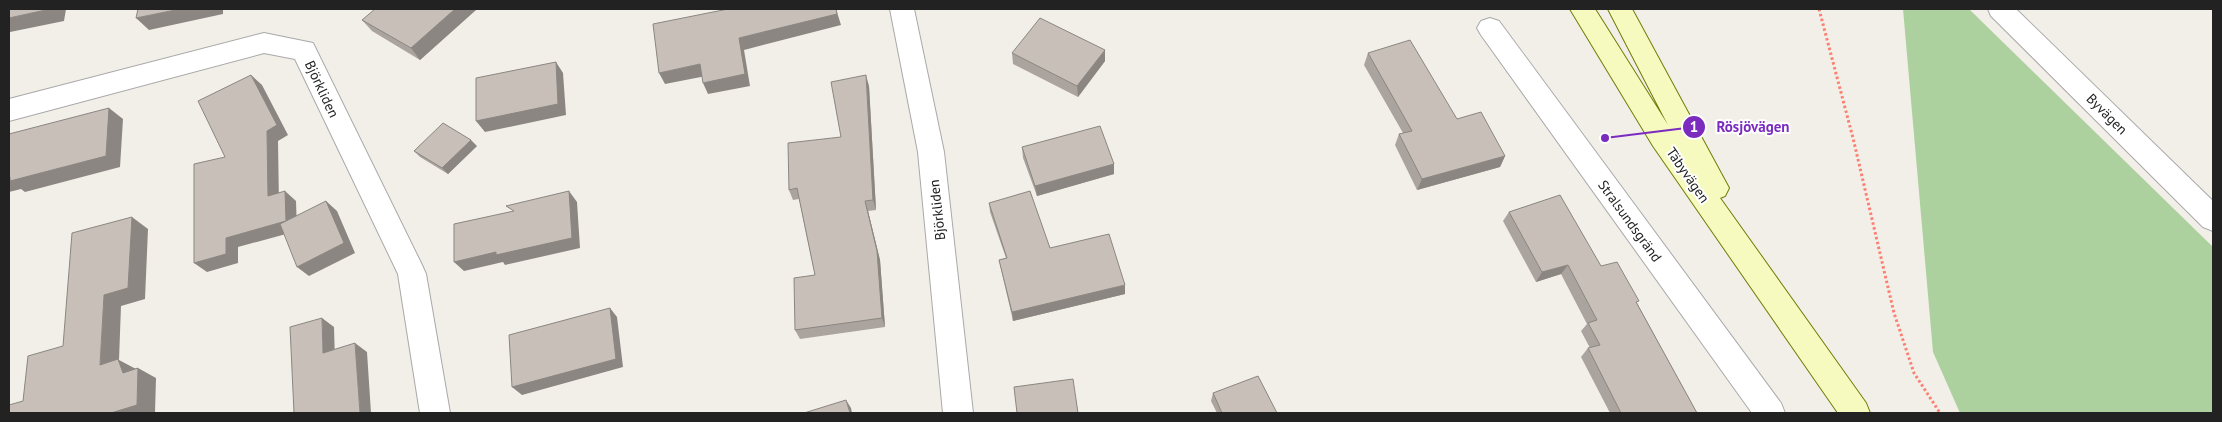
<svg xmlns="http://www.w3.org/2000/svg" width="2222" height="422" viewBox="0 0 2222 422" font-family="'PT Sans',sans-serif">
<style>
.forest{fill:#add19e}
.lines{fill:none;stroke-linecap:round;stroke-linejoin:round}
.minor-casing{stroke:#a9a9a9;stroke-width:2}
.secondary-casing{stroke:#707d05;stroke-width:2}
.path{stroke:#fa8072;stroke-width:3;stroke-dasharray:2.5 2.5;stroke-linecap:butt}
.minor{fill:#fff;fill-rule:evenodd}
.secondary{fill:#f7fabf;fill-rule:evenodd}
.wall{fill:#aba49e}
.shaded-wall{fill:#8b8681}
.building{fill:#c7bfb8;stroke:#8b8681}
.labels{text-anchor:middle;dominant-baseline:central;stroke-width:4;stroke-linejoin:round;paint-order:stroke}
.street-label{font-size:14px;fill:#222;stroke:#fff}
.leader{fill:none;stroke:#7b2cbf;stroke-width:2}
.callout-dot{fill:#7b2cbf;stroke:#fff;stroke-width:2}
.mark-label{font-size:15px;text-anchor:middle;font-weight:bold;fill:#fff}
.callout-label{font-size:15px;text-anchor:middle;font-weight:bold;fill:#7b2cbf;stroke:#fff;stroke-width:4;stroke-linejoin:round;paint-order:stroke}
</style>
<rect width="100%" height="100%" fill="#f2efe9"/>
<!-- forest -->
<path class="forest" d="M 1903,9 L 1969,9 L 2213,247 L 2213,413 L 1960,413 L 1933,352 Z"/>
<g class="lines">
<!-- minor casing -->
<g class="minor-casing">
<path id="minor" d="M 890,9 L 914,9 L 944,152 L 973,413 L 943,413 L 918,152 Z
M 1988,9 L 2016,9 L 2213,201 L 2213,231 L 2203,227 L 1991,16 Z
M 1490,18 L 1499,21 L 1781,403 L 1785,413 L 1752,413 L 1481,35 L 1477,28 L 1481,21 Z
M 264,33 L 313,43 L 422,265 L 426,274 L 450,413 L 420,413 L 398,274 L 295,59 L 264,53 L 9,121 L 9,99 Z"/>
</g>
<!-- secondary casing -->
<g class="secondary-casing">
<path id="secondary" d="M 1570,9 L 1595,9 L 1668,125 L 1608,9 L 1632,9 L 1729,188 L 1725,196 L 1720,198 L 1866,403 L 1870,413 L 1838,413 L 1653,146 Z"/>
</g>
<!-- path -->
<path class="path" d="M 1819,9 L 1853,138 L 1894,313 L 1914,373 L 1940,413"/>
<!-- minor -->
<use href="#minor" class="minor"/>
<!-- secondary -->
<use href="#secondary" class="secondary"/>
</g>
<!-- wall -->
<path class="wall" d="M 477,9 L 420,60 L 372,31 L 362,20 Z
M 1012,53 L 1105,61 L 1078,97 L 1013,64 Z
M 1368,53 L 1457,119 L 1505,156 L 1500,167 L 1417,190 L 1395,145 L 1399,134 L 1403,133 L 1364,65 Z
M 869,86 L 876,210 L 868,211 L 880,260 L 885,327 L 800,339 L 795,330 L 815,275 L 799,199 L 793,200 L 789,190 L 841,137 Z
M 477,146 L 448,174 L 420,157 L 414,151 Z
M 1022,147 L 1114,164 L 1114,174 L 1037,196 L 1023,158 Z
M 989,203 L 1050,248 L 1125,294 L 1013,321 L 999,260 L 1006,258 L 990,212 Z
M 1509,212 L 1601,266 L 1637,303 L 1697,413 L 1610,413 L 1581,357 L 1588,348 L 1590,348 L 1581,331 L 1587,324 L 1561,274 L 1536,282 L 1503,221 Z
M 1213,393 L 1277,413 L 1217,413 L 1211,401 Z"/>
<!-- shaded-wall -->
<path class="shaded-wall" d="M 50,9 L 66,9 L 64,21 L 10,32 L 9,31 L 9,18 Z
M 180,9 L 223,9 L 223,14 L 149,30 L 136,18 Z
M 455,9 L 477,9 L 420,60 L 411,48 Z
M 836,9 L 841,25 L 744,50 L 750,86 L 708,94 L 703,83 L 739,38 Z
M 1105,50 L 1105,61 L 1078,97 L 1077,86 Z
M 556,62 L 563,73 L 566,115 L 485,132 L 476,121 Z
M 700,64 L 706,76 L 665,84 L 659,73 Z
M 251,75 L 262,85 L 288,135 L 278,141 L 279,205 L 268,196 Z
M 866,75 L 869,86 L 876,210 L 873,200 Z
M 109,108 L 123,119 L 120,167 L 25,192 L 21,189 L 9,192 L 9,178 Z
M 471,140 L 477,146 L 448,174 L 442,168 Z
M 1505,156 L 1500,167 L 1417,190 L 1422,179 Z
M 1114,164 L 1114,174 L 1037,196 L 1035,186 Z
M 285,191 L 296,201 L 297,231 L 238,247 L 238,263 L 207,272 L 194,263 Z
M 569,191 L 577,202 L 580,248 L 505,265 L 503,262 L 464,271 L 454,262 Z
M 326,201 L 337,211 L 355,253 L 309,276 L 297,267 Z
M 865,201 L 868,211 L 880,260 L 885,327 L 882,318 Z
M 132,217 L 148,229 L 145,299 L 121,306 L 119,360 L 136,369 L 138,368 L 156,378 L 155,413 L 111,413 L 100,365 L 104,295 Z
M 1568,265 L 1561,274 L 1536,282 L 1542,272 Z
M 1125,285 L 1125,294 L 1013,321 L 1012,312 Z
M 610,308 L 617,317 L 623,367 L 522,395 L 512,387 Z
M 322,318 L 334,327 L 335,362 L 323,353 Z
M 355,343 L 367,352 L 371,413 L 360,413 Z
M 846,400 L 851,408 L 852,413 L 850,413 Z"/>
<!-- building -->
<path class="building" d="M 9,9 L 50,9 L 9,18 Z
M 138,9 L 180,9 L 136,18 Z
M 375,9 L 455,9 L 411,48 L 362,20 Z
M 728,9 L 836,9 L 837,14 L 739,38 L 745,74 L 703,83 L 700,64 L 659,73 L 653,24 Z
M 1040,18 L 1105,50 L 1077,86 L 1012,53 Z
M 1410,40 L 1457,119 L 1481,112 L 1505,156 L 1422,179 L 1399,134 L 1412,131 L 1368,53 Z
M 556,62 L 558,104 L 476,121 L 476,78 Z
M 251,75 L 277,125 L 267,131 L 268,196 L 285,191 L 286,221 L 226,238 L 226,254 L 194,263 L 194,164 L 225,157 L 198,101 Z
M 866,75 L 873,200 L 865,201 L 877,251 L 882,318 L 795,330 L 794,278 L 815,275 L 797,188 L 789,190 L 788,143 L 841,137 L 831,82 Z
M 109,108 L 106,156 L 10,181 L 10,177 L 9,178 L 9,134 Z
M 443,123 L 471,140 L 442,168 L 414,151 Z
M 1100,126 L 1114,164 L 1035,186 L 1022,147 Z
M 569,191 L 572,238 L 496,255 L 496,252 L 454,262 L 454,224 L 514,211 L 506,206 Z
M 1030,191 L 1050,248 L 1109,234 L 1125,285 L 1012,312 L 999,260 L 1007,258 L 989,203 Z
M 1560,195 L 1601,266 L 1617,262 L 1639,301 L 1636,302 L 1697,413 L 1621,413 L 1588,348 L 1600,345 L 1588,323 L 1597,320 L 1568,265 L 1542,272 L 1509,212 Z
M 326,201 L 344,243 L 297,267 L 280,224 Z
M 132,217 L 128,288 L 104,295 L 100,365 L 118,359 L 123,373 L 138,368 L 137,405 L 111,413 L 9,413 L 9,405 L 23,401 L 28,356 L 63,346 L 72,233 Z
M 610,308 L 616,359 L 512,387 L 509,335 Z
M 322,318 L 323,353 L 355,343 L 360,413 L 294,413 L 290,327 Z
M 1258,376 L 1277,413 L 1222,413 L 1213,393 Z
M 1073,379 L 1078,413 L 1017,413 L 1014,387 Z
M 846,400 L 850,413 L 804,413 Z"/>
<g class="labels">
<!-- street labels -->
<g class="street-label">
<text transform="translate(322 89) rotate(65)">Björkliden</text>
<text transform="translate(2107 114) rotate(45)">Byvägen</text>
<text transform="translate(1688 175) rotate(55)">Täbyvägen</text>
<text transform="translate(937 210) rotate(-96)">Björkliden</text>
<text transform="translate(1630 221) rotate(54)">Stralsundsgränd</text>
</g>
</g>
<!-- callouts -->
<path class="leader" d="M1605 138L1694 127"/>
<g class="callout-dot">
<circle cx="1605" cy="138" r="5"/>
<circle cx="1694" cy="127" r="12"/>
</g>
<g class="mark-label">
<text x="1694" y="132">1</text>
</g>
<g class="callout-label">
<text x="1753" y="132">Rösjövägen</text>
</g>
<!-- border -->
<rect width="2222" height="422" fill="none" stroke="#222222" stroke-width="20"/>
</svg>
